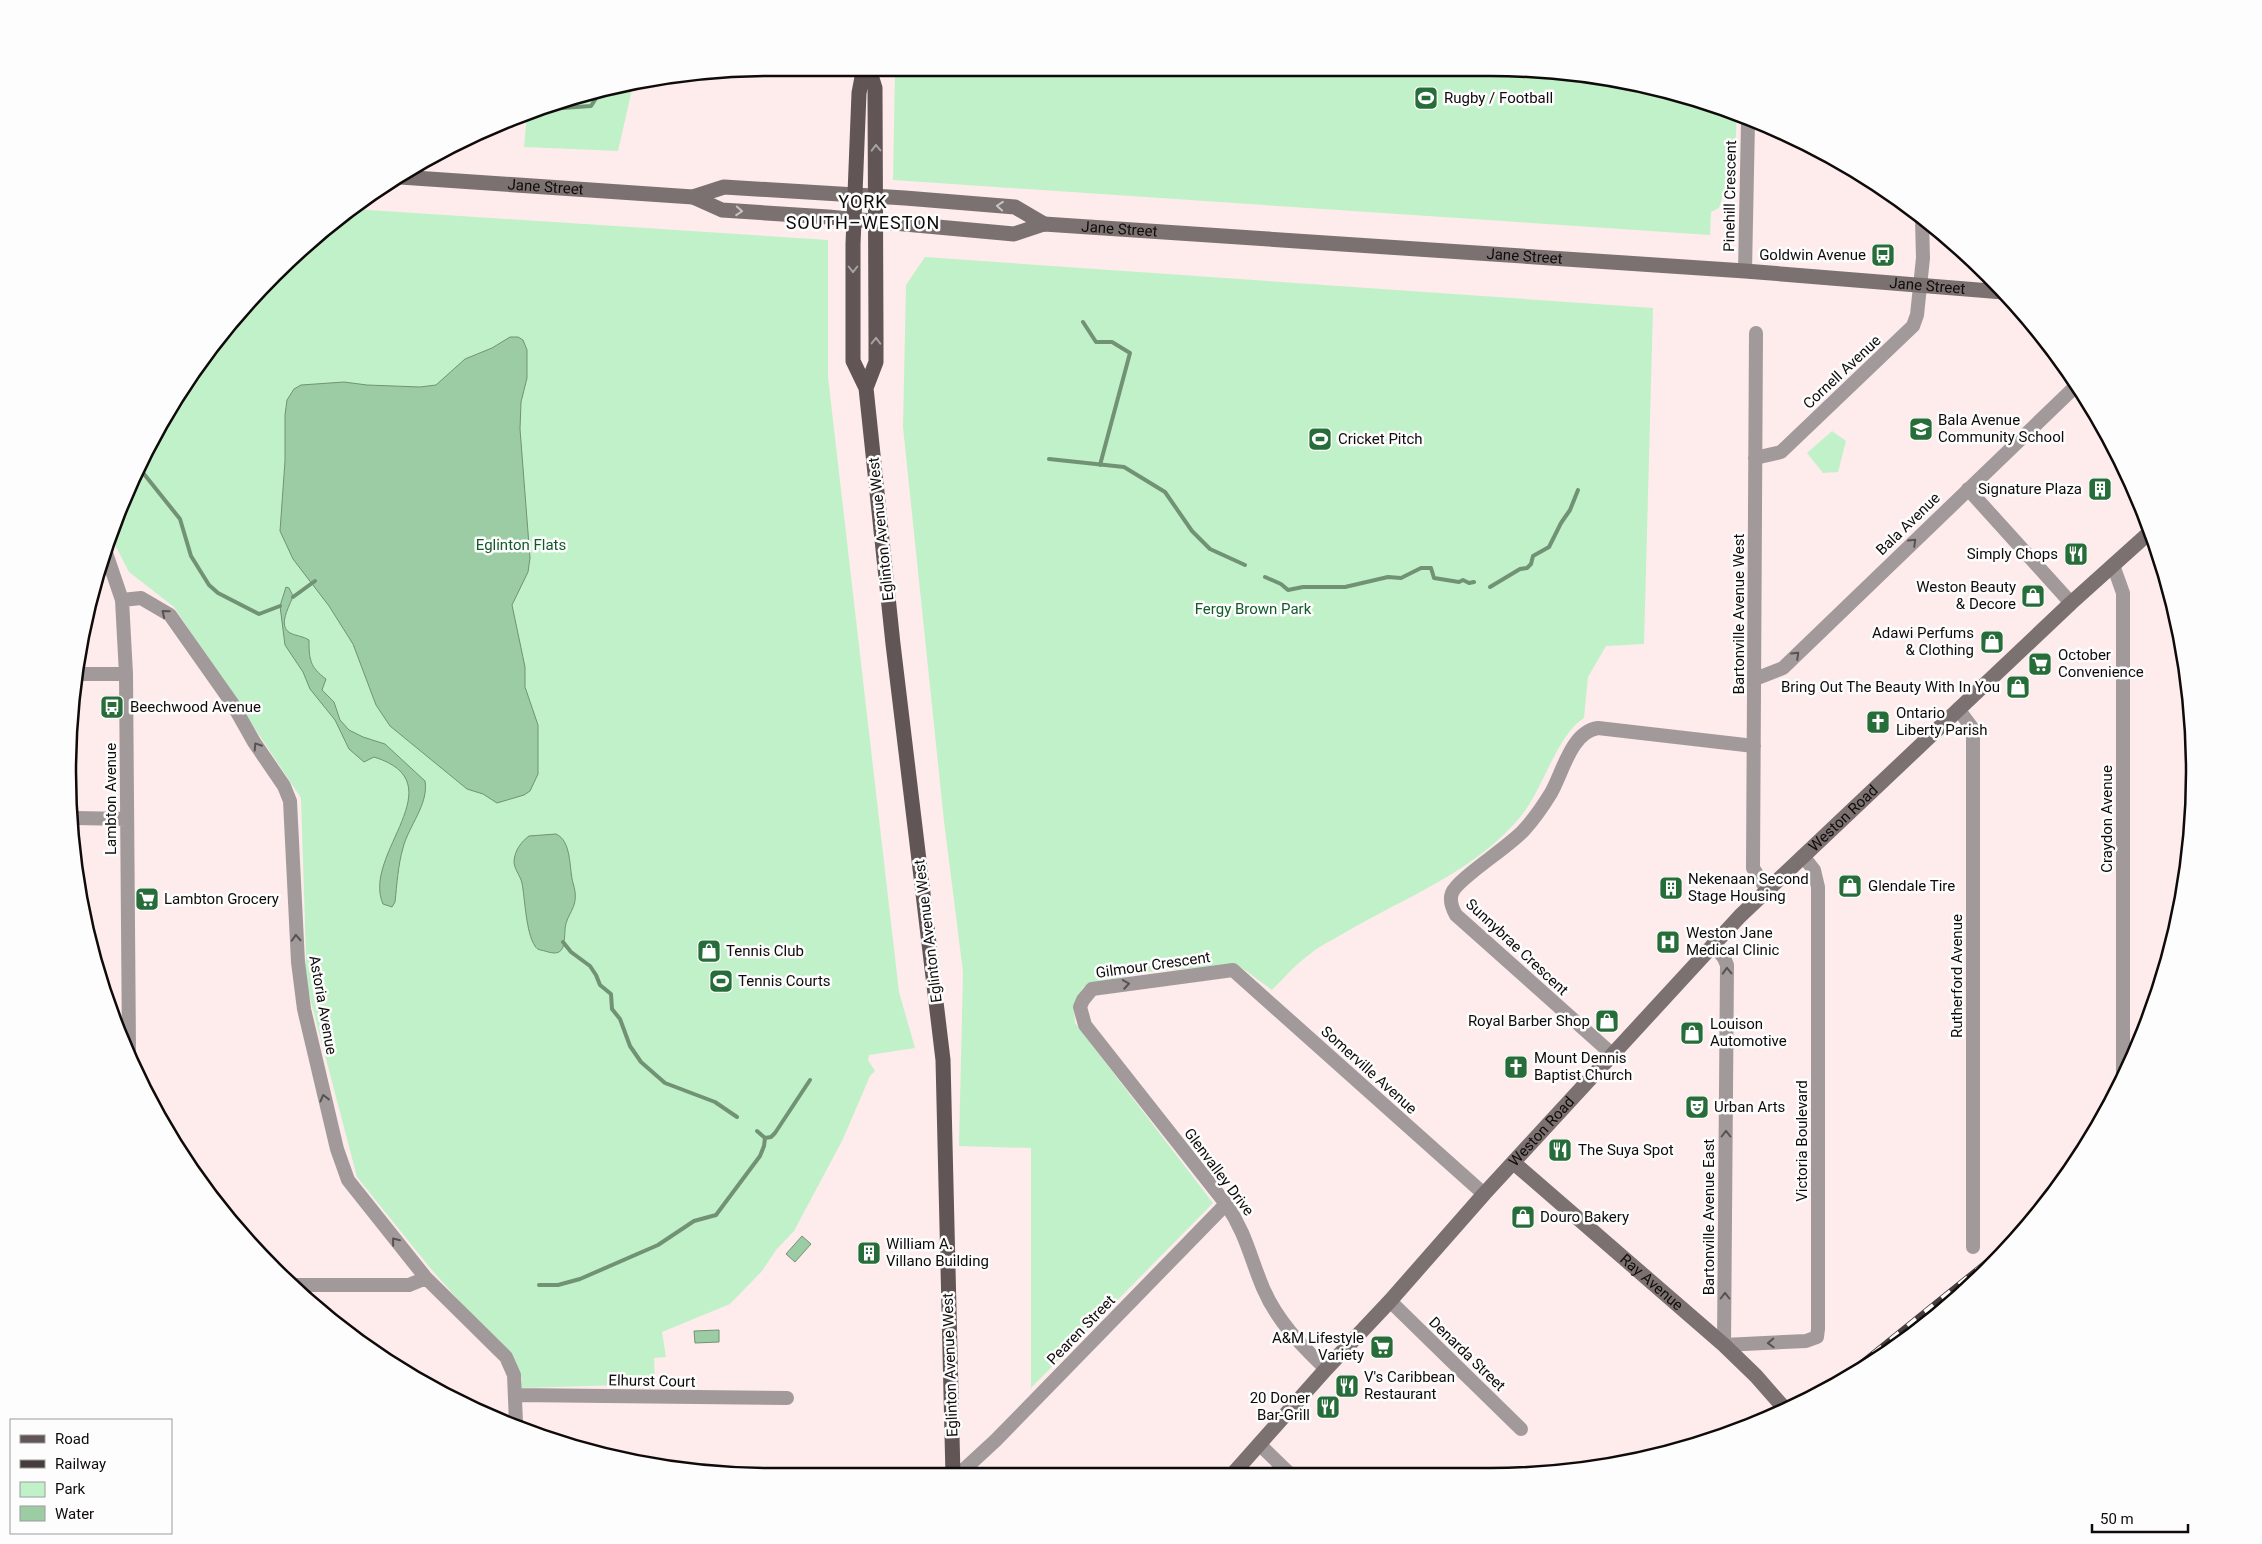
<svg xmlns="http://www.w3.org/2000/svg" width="2262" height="1544" viewBox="0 0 2262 1544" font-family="Roboto,sans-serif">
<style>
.green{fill:#c1f1c8}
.water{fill:#9bcca3;stroke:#719275}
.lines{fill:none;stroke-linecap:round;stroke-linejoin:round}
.stream{stroke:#719275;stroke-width:4}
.street{stroke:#a29a9a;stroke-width:14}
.secondary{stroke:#7c7171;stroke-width:15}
.primary{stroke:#615555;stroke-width:15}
.rail-casing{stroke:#463e3e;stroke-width:5.5}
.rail{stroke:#fdfdfd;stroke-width:4;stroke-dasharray:11;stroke-linecap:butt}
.oneway{stroke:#a7a1a1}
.oneway2{stroke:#c9c5c5}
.oneway3{stroke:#595252}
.labels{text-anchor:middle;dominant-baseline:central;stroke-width:5;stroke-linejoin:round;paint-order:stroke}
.poi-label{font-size:15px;fill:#100b0b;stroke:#fdfdfd;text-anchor:start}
.street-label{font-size:15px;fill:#100b0b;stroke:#fdfdfd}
.park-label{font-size:15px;fill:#115b28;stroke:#fdfdfd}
.quarter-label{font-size:18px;letter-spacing:1px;fill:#100b0b;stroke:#fdfdfd}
.rim{fill:none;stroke:#100b0b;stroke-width:2.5}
</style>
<rect width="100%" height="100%" fill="#fdeceb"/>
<!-- green -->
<path class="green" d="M 1490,68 L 1627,81 L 1736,118 C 1738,149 1728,180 1719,208 L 1711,212 L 1710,235 L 893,180 L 895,72 Z
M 633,85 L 618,151 L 524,147 L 527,114 L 546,105 Z
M 353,209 L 828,240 L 828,377 L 899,992 L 915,1048 L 869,1055 L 868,1060 L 875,1071 L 870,1076 L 843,1139 L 794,1231 L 776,1250 L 762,1271 L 730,1304 L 662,1332 L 666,1357 L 654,1358 L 655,1384 L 521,1388 L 522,1378 L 508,1356 L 431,1269 L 357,1177 L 304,975 L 306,956 L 301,798 L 174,607 L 129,572 L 110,535 L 121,503 L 213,343 L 274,274 Z
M 925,257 L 1653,308 L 1644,644 L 1606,646 L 1588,677 L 1584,718 C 1556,736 1544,788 1521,816 C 1476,871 1406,897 1346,932 C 1334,939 1321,945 1310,954 C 1296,964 1284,978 1272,990 L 1238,965 L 1144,972 L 1083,987 L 1074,1006 L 1075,1023 L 1213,1203 L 1031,1388 L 1031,1148 L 959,1146 L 963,972 L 944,821 L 903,427 L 906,285 Z
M 1832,431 L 1846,441 L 1838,472 L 1823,473 L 1807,453 Z"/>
<!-- water -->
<path class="water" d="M 510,337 L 518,337 L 523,340 L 527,350 L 527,378 L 521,402 L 520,429 L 530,558 L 528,572 L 512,605 L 525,667 L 525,687 L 538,725 L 538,774 L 530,791 L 524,795 L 497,803 L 483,794 L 467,789 L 390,726 L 376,705 L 353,644 L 329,606 L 293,559 L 280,531 L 285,461 L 285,415 L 287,400 L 294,389 L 301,385 L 344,382 L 367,385 L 420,387 L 436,385 L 465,359 L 492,348 Z
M 286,587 L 289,588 L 293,596 C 290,606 277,625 290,633 C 296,636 303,636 309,640 C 309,660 310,667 326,679 L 322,690 L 334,702 L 340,720 L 349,730 L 363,737 L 385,744 L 425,781 C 429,804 408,827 403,848 C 398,865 397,884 395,902 L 392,907 L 383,904 C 361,854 458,783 374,757 L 364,762 L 349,749 L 335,720 L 310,689 L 303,672 L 285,645 L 280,606 Z
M 556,834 C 572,841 569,869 573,883 C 581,908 566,912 565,930 C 564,945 565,958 545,951 C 541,950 537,950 535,946 C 526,933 525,899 522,883 C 520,875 514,869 514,861 C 515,850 521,842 529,836 Z
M 802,1236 L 811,1244 L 795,1262 L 786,1254 Z
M 719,1330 L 719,1342 L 695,1343 L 694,1331 Z"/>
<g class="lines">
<!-- stream -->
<path class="stream" d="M 534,110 L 591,106 L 600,92
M 1083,322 L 1096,342 L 1112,342 L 1130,353 L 1100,465
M 1049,459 L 1124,467 L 1165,492 L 1192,531 L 1210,549 L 1245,565
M 140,469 L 180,519 L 191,556 L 209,585 L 218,593 L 259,614 L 280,606
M 1265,577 L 1281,584 L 1288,590 L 1303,587 L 1345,587 L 1388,577 L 1401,578 L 1421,568 L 1431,568 L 1434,578 L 1459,582 L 1463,580 L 1469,583 L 1474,582
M 1490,587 L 1520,569 L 1527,568 L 1531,564 L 1533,556 L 1549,547 L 1561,523 L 1570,510 L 1578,490
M 293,597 L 315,581
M 563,942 L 571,952 L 590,966 L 596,975 L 600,985 L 611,994 L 612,1009 L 620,1019 L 630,1046 L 641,1062 L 665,1083 L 715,1102 L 737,1117
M 757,1131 L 765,1138
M 765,1138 L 771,1137 L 775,1133 L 810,1080
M 539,1285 L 558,1285 L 580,1279 L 658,1245 L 694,1221 L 716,1215 L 760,1156 L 764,1146 L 765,1138"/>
<!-- street -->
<path class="street" d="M 1745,271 L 1748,122
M 1756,333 L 1753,868 L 1767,890
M 1755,458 L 1781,452 L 1913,326 L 1917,315 L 1923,258 L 1922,220
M 1968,489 L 2071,603
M 105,550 L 122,600 L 126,674 L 129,1051
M 2113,565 L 2123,593 L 2123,1074
M 122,600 L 141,598 L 170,615 L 232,703 L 254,742 L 284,786 L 290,801 L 298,962 L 304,1009 L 337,1149 L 348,1180 L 426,1278 L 506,1357 L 514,1375 L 516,1423
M 78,674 L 126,674
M 1755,679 L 1783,668 L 2078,384
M 1958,709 L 1973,729 L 1973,1247
M 75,818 L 127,819
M 1713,944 L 1724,958 L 1727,965 L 1724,1345 L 1806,1341 L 1817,1337 L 1818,1329 L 1818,887 L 1814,870 L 1803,856
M 1613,1055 L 1456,915 C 1452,908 1449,901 1452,893 C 1457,879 1509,847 1524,830 C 1534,819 1543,806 1551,793 C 1563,772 1571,732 1598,728 L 1754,746
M 292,1285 L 409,1285 L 426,1278
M 1390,1301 L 1521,1429
M 1326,1369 C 1301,1345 1277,1321 1263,1288 C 1250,1257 1246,1233 1226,1204 L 1085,1025 L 1080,1007 L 1083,1000 L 1092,989 L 1233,970 L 1484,1194
M 516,1395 L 787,1398
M 1259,1444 L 1292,1476
M 957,1476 L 996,1440 L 1226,1204"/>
<!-- secondary -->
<g class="secondary">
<path id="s1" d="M 400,177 L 693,197 L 724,187 L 905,198 L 1015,207 L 1044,224"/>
<path id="s2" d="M 693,197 L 722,210 L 828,217 L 1014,234 L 1044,224 L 1745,271 L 2003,292"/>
<path id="s3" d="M 1514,1163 L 1724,1345 L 1756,1376 L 1785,1409"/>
<path id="s4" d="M 1231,1476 L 1326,1369 L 1390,1301 L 1484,1194 L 1740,916 L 2071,603 L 2150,532"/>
</g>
<!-- primary -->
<path class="primary" d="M 863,72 L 859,93 L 853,244 L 853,361 L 866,388 L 893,644 L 943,1060 L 953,1476
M 866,388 L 876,362 L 876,337 L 875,88 L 870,72"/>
<!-- rail casing -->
<g class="rail-casing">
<path id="rail" d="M 1877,1360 L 1930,1318
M 1839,1381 L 2010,1243"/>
</g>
<!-- rail -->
<use href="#rail" class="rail"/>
</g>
<!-- one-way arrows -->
<defs><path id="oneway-chevron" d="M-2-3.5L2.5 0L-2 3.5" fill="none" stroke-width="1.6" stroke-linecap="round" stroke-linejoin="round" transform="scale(1.25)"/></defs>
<g class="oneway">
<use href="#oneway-chevron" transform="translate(876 148) rotate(-91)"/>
<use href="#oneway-chevron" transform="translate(853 269) rotate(90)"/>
<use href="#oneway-chevron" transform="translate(876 341) rotate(-89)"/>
</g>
<g class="oneway2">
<use href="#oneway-chevron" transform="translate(1000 206) rotate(-175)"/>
<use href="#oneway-chevron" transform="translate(739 211) rotate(4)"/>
</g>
<g class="oneway3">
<use href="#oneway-chevron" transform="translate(1913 542) rotate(-44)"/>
<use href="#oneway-chevron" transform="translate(165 613) rotate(-141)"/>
<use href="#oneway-chevron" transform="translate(1796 655) rotate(-44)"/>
<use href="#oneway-chevron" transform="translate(257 746) rotate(-123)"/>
<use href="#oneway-chevron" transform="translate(296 938) rotate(-93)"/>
<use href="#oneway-chevron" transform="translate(1727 971) rotate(-92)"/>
<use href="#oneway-chevron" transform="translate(1126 984) rotate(-9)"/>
<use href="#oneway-chevron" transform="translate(324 1098) rotate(-104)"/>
<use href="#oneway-chevron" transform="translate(1726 1134) rotate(-90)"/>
<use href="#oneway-chevron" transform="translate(395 1241) rotate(-129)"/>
<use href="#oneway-chevron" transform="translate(1725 1296) rotate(-90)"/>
<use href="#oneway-chevron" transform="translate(1771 1343) rotate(178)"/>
</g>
<!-- icons -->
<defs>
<g id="stadium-square" transform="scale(1.25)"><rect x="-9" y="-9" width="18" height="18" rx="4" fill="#276d39" stroke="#fdfdfd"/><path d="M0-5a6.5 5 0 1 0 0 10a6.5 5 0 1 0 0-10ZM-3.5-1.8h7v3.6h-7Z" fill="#fff"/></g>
<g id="bus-square" transform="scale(1.25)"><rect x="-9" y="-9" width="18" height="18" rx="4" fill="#276d39" stroke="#fdfdfd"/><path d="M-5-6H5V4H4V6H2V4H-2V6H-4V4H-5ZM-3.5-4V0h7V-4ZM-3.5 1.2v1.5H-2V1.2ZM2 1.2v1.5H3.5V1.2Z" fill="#fff"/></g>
<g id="school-square" transform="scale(1.25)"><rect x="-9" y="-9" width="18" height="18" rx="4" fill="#276d39" stroke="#fdfdfd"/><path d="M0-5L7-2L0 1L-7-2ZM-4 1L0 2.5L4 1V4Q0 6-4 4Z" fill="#fff"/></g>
<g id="building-square" transform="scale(1.25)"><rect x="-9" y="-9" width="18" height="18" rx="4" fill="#276d39" stroke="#fdfdfd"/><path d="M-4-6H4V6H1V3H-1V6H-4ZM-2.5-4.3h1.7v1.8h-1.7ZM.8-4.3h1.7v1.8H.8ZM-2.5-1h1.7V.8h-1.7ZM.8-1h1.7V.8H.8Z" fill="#fff"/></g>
<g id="restaurant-square" transform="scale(1.25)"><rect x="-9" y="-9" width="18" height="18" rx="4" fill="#276d39" stroke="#fdfdfd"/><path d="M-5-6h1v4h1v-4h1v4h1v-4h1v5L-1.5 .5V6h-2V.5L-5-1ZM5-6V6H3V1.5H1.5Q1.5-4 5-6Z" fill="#fff"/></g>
<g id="shop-square" transform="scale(1.25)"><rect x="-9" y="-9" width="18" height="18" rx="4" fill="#276d39" stroke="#fdfdfd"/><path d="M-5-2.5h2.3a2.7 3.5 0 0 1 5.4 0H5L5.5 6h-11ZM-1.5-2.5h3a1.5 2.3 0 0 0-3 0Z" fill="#fff"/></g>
<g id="supermarket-square" transform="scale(1.25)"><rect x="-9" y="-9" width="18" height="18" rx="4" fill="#276d39" stroke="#fdfdfd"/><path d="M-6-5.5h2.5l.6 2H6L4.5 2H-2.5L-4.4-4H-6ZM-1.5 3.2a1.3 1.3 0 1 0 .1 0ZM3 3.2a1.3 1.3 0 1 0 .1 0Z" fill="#fff"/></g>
<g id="church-square" transform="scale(1.25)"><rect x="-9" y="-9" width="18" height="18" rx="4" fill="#276d39" stroke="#fdfdfd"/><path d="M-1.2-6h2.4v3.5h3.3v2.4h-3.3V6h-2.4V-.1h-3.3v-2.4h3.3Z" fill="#fff"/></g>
<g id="hospital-square" transform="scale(1.25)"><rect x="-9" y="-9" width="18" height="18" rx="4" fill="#276d39" stroke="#fdfdfd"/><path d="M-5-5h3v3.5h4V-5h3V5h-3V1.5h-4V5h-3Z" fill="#fff"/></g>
<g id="theatre-square" transform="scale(1.25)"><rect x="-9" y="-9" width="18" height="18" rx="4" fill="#276d39" stroke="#fdfdfd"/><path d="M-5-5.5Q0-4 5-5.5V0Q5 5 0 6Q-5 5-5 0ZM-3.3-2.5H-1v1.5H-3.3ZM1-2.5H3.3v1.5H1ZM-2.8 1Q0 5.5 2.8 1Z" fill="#fff"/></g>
</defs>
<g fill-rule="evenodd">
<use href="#stadium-square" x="1426" y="98"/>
<use href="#bus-square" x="1883" y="255"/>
<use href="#school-square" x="1921" y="429"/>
<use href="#stadium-square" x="1320" y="439"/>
<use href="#building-square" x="2100" y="489"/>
<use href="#restaurant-square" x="2076" y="554"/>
<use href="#shop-square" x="2033" y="596"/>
<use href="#shop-square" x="1992" y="642"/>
<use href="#supermarket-square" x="2040" y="664"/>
<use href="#shop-square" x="2018" y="687"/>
<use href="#bus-square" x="112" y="707"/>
<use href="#church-square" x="1878" y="722"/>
<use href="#shop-square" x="1850" y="886"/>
<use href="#building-square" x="1671" y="888"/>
<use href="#supermarket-square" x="147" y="899"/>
<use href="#hospital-square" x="1668" y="942"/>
<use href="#shop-square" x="709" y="951"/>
<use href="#stadium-square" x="721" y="981"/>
<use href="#shop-square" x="1607" y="1021"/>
<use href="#shop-square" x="1692" y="1033"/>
<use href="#church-square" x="1516" y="1067"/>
<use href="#theatre-square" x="1697" y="1107"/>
<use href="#restaurant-square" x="1560" y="1150"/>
<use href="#shop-square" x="1523" y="1217"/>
<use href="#building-square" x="869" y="1253"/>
<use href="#supermarket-square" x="1382" y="1347"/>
<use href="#restaurant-square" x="1347" y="1386"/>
<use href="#restaurant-square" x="1328" y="1407"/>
</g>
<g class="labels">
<!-- poi labels -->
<g class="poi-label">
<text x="1444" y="98">Rugby / Football</text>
<text x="1866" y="255" text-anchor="end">Goldwin Avenue</text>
<text x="1938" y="420">Bala Avenue<tspan x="1938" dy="17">Community School</tspan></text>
<text x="1338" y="439">Cricket Pitch</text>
<text x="2082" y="489" text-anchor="end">Signature Plaza</text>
<text x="2058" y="554" text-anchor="end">Simply Chops</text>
<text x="2016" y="587" text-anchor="end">Weston Beauty<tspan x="2016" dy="17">&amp; Decore</tspan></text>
<text x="1974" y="633" text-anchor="end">Adawi Perfums<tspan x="1974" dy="17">&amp; Clothing</tspan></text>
<text x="2058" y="655">October<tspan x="2058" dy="17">Convenience</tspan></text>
<text x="2000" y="687" text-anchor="end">Bring Out The Beauty With In You</text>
<text x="130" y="707">Beechwood Avenue</text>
<text x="1896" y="713">Ontario<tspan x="1896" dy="17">Liberty Parish</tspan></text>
<text x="1688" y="879">Nekenaan Second<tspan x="1688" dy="17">Stage Housing</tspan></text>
<text x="1868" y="886">Glendale Tire</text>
<text x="164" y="899">Lambton Grocery</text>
<text x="1686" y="933">Weston Jane<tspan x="1686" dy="17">Medical Clinic</tspan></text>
<text x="726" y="951">Tennis Club</text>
<text x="738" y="981">Tennis Courts</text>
<text x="1590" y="1021" text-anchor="end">Royal Barber Shop</text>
<text x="1710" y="1024">Louison<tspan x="1710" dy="17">Automotive</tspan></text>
<text x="1534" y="1058">Mount Dennis<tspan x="1534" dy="17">Baptist Church</tspan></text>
<text x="1714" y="1107">Urban Arts</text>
<text x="1578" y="1150">The Suya Spot</text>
<text x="1540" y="1217">Douro Bakery</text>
<text x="886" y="1244">William A.<tspan x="886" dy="17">Villano Building</tspan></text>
<text x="1364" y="1338" text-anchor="end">A&amp;M Lifestyle<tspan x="1364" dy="17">Variety</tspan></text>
<text x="1364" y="1377">V's Caribbean<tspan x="1364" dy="17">Restaurant</tspan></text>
<text x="1310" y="1398" text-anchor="end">20 Doner<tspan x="1310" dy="17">Bar-Grill</tspan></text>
</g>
<!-- street labels -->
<g class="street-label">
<text stroke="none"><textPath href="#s1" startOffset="146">Jane Street</textPath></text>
<text transform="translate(1730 196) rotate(-89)">Pinehill Crescent</text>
<text stroke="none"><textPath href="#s2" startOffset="432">Jane Street</textPath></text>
<text stroke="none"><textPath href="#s2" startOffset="838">Jane Street</textPath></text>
<text stroke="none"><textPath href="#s2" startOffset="1242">Jane Street</textPath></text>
<text transform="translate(1842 372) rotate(-43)">Cornell Avenue</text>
<text transform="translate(1908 524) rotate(-44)">Bala Avenue</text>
<text transform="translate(881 529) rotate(-96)">Eglinton Avenue West</text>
<text transform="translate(1739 614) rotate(-90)">Bartonville Avenue West</text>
<text transform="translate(111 799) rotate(-90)">Lambton Avenue</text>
<text stroke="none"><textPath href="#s4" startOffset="899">Weston Road</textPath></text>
<text transform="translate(2107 819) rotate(-90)">Craydon Avenue</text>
<text transform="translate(928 931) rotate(-97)">Eglinton Avenue West</text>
<text transform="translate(1517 947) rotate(43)">Sunnybrae Crescent</text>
<text transform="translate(1153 965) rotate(-8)">Gilmour Crescent</text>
<text transform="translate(1957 976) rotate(-90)">Rutherford Avenue</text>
<text transform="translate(323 1005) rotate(80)">Astoria Avenue</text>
<text transform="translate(1369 1070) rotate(42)">Somerville Avenue</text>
<text stroke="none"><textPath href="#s4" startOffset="464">Weston Road</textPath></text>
<text transform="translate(1802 1141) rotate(-90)">Victoria Boulevard</text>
<text transform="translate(1219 1172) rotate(53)">Glenvalley Drive</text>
<text transform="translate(1709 1217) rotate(-90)">Bartonville Avenue East</text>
<text stroke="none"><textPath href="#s3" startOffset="182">Ray Avenue</textPath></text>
<text transform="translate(1081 1330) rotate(-46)">Pearen Street</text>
<text transform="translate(1467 1354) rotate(44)">Denarda Street</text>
<text transform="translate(950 1365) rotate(-92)">Eglinton Avenue West</text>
<text transform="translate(652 1381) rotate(1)">Elhurst Court</text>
</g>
<!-- park labels -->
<g class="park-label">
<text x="521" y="545">Eglinton Flats</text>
<text x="1253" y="609">Fergy Brown Park</text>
</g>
<!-- quarter labels -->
<g class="quarter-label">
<text x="863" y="201">YORK<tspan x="863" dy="21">SOUTH–WESTON</tspan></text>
</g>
</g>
<!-- crop -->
<path d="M0 0H2262V1544H0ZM772 76H1490A696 696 0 0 1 2186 772V772A696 696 0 0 1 1490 1468H772A696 696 0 0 1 76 772V772A696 696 0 0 1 772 76Z" fill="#fdfdfd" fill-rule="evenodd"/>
<path class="rim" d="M772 76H1490A696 696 0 0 1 2186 772V772A696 696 0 0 1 1490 1468H772A696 696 0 0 1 76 772V772A696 696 0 0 1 772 76Z"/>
<!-- legend -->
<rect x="10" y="1419" width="162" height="115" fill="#fdfdfd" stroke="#9e9c9c"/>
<rect x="20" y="1435" width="25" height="8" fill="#615555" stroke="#9e9c9c"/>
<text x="55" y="1444" font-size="15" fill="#100b0b">Road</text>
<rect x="20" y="1460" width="25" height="8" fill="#463e3e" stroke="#9e9c9c"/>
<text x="55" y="1469" font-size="15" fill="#100b0b">Railway</text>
<rect x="20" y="1482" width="25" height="15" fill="#c1f1c8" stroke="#9e9c9c"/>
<text x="55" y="1494" font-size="15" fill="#100b0b">Park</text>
<rect x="20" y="1506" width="25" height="15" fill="#9bcca3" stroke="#9e9c9c"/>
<text x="55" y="1519" font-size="15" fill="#100b0b">Water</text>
<!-- scale -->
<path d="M2092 1524v8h96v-8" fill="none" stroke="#100b0b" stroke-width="2.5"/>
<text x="2100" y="1524" font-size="15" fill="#100b0b" stroke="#fdfdfd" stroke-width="4" paint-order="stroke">50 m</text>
</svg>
